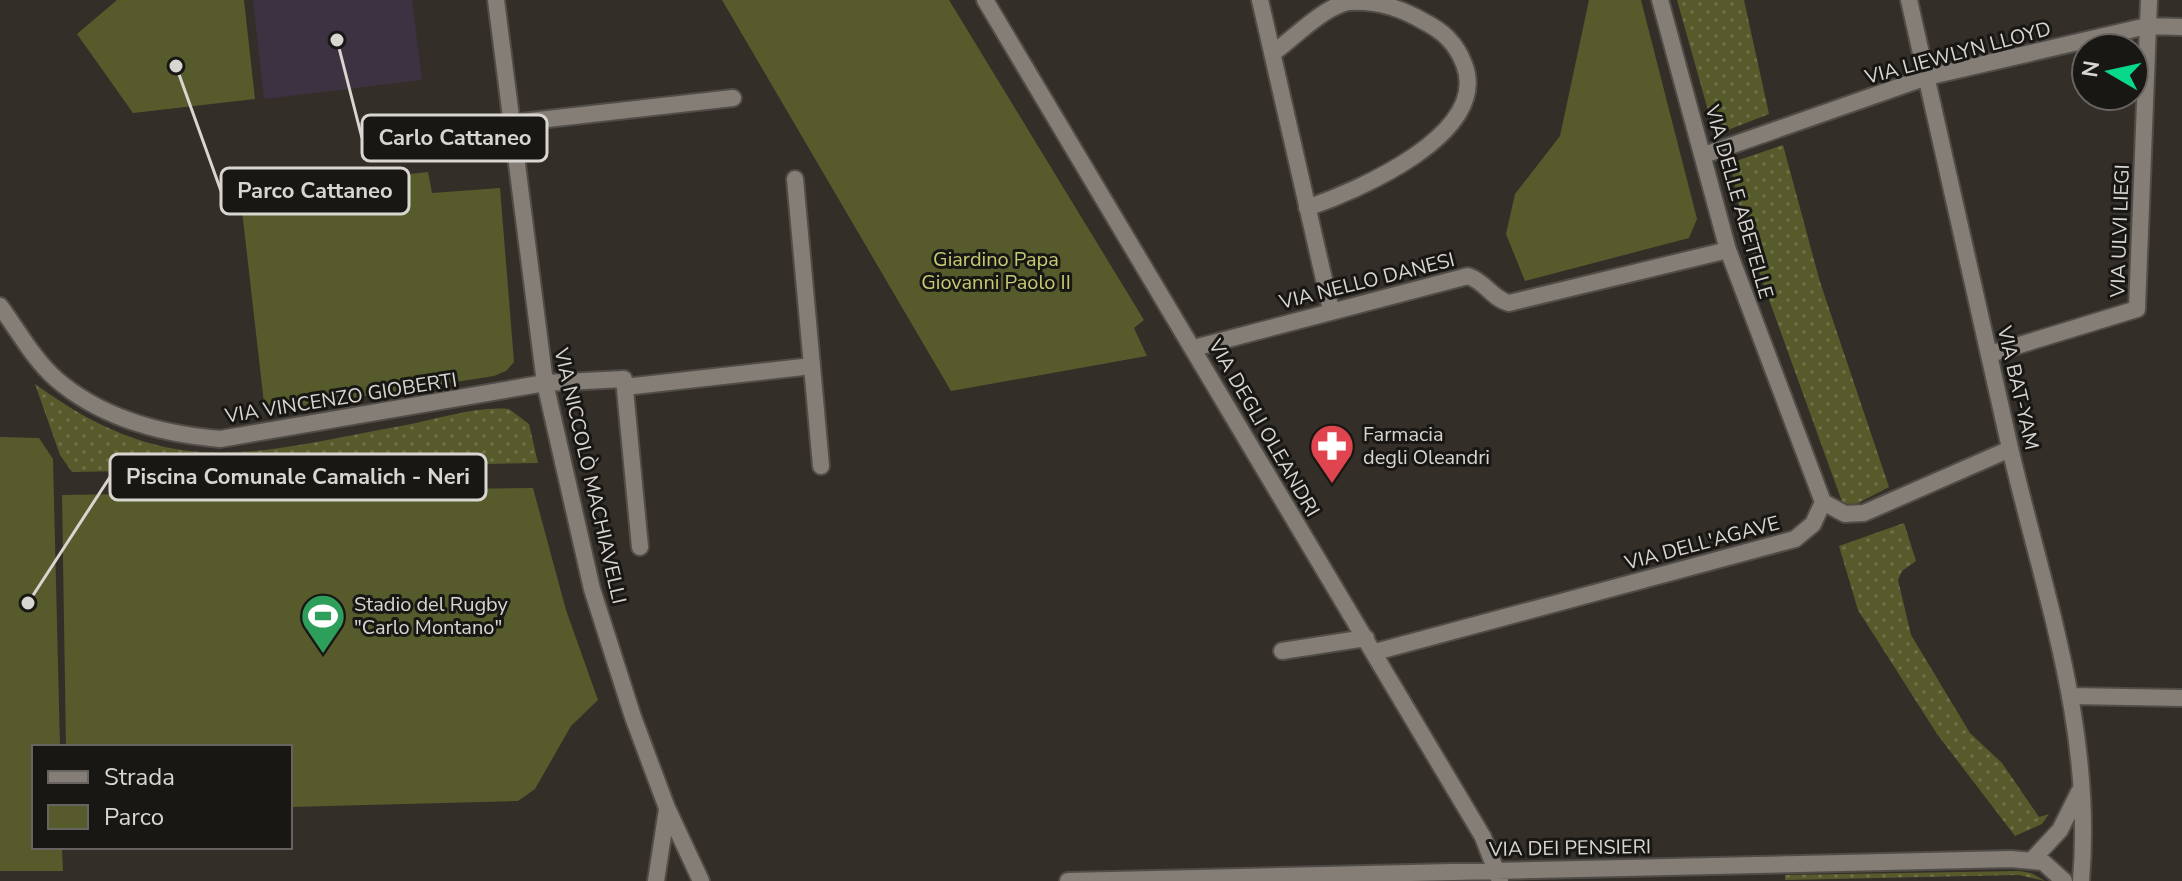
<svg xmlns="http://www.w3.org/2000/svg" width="2182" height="881" viewBox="0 0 2182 881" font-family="'Nunito Sans',sans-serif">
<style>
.education{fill:#3c3242}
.grass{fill:url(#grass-dots)}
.park{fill:#575b2c}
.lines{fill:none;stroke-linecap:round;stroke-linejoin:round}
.street-casing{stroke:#504c47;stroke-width:20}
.street{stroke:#847e77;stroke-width:16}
.labels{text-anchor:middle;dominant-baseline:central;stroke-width:6;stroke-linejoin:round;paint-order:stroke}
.street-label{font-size:20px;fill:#d9d6d2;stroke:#191714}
.park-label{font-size:20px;fill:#c4cb71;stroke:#191714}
.poi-label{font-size:20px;fill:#d9d6d2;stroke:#191714;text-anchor:start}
.leader{fill:none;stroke:#d9d6d2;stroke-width:3}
.callout-dot{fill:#d9d6d2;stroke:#191714;stroke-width:3}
.callout{fill:#191714;stroke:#d9d6d2;stroke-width:3}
.callout-label{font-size:22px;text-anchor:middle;font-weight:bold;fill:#d9d6d2}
</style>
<defs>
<pattern id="grass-dots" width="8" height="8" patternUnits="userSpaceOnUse" patternTransform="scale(2)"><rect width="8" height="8" fill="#575b2c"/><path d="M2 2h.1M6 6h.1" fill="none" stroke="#6f724a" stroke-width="1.8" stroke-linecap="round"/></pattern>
</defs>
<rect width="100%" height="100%" fill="#332e28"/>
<!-- education -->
<path class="education" d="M 253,0 L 412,0 L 422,80 L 264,99 Z"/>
<!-- grass -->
<path class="grass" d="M 1677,0 L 1744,0 L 1769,114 L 1715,135 Z
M 1783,145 L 1820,282 L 1889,487 L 1845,510 L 1745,233 L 1730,163 Z
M 35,384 C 172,484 252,453 406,425 C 439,419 476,406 509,409 L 529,424 L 538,463 L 72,472 L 60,455 Z
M 1904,523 L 1916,561 L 1902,571 L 1898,580 L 1911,635 L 1970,733 L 2002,763 L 2039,817 L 2049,814 L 2042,824 L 2015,836 L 1937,734 L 1858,610 L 1839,546 Z
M 2019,871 L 2031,873 L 2045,881 L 2019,875 L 1785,880 L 1785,875 Z"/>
<!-- park -->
<path class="park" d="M 117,0 L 244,0 L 255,99 L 133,113 L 77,34 Z
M 722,0 L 949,0 L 1144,320 L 1134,328 L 1147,356 L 951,391 Z
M 1589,0 L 1641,0 L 1697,219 L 1689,238 L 1525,281 L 1506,234 L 1515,194 L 1560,136 Z
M 428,172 L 432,193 L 500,188 L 514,362 L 506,371 L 494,376 L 265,412 L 240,193 Z
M 0,437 L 39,438 L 53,459 L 60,747 L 34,747 L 34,847 L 62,847 L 63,871 L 0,871 Z
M 533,488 L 566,610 L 598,700 L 571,726 L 535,789 L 518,801 L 290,807 L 290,747 L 66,747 L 62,495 Z"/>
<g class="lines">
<!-- street casing -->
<g class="street-casing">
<path id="street" d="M 496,0 L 545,383 L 592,589 L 633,717 L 667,808 L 701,881
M 985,0 L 1483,837 L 1500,881
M 1260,0 L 1331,310
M 1660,0 L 1728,250 L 1823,502
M 1909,0 C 1944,149 1975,299 2010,448 C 2044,594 2094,728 2081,881
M 1273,53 C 1294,38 1322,8 1348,2 C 1374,0 1401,8 1423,21 C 1443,31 1456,43 1464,64 C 1492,134 1356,191 1307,208
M 512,123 L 733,98
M 1704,155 L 1927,77 L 2147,26 L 2182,27
M 795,179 L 812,366
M 0,306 C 17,329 34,360 56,379 C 101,418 162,434 220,439 L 545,383 L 624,379 L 640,547
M 1194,348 L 1468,276 C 1486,282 1491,298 1509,303 L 1728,250
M 1990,354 L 2137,309 L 2149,0
M 625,387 L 812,366 L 821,466
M 1823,502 L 1845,514 L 1864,513 L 2010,449
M 1282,651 L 1366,638
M 1375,652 L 1795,539 L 1813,524 L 1823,502
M 2072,696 L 2182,698
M 2033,859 L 2060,830 L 2079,792
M 656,881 L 667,809
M 1068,881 L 2011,859 L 2043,862 L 2064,881"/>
</g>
<!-- street -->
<use href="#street" class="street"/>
</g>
<!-- icons -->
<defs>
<g id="pharmacy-pin" transform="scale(2.3)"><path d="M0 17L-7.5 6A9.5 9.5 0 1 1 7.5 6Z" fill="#e0444e" stroke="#191714"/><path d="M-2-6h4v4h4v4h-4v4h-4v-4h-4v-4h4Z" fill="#fff"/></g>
<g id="stadium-pin" transform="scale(2.3)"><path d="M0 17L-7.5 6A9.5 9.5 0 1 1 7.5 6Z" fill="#2e9e5b" stroke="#191714"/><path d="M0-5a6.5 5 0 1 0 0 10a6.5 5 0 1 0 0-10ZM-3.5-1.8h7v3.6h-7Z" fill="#fff"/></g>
</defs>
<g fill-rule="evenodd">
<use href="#pharmacy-pin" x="1332" y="446"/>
<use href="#stadium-pin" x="323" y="616"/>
</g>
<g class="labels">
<!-- street labels -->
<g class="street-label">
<text transform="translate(1958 53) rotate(-15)">VIA LIEWLYN LLOYD</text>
<text transform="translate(1739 202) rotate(74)">VIA DELLE ABETELLE</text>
<text transform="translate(2120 231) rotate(-88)">VIA ULVI LIEGI</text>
<text transform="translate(1367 281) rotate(-14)">VIA NELLO DANESI</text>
<text transform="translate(2018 388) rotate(77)">VIA BAT-YAM</text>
<text transform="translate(341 398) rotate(-9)">VIA VINCENZO GIOBERTI</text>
<text transform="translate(1264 428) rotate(60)">VIA DEGLI OLEANDRI</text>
<text transform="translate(590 476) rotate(77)">VIA NICCOLÒ MACHIAVELLI</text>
<text transform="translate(1702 543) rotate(-15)">VIA DELL'AGAVE</text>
<text transform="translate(1570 848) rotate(-1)">VIA DEI PENSIERI</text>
</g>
<!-- park labels -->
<g class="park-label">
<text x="996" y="259">Giardino Papa<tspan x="996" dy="23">Giovanni Paolo II</tspan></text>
</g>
<!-- poi labels -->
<g class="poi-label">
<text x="1363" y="434">Farmacia<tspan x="1363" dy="23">degli Oleandri</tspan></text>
<text x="354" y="604">Stadio del Rugby<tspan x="354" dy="23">"Carlo Montano"</tspan></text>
</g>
</g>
<!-- callouts -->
<path class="leader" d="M337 40L362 138M176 66L221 191M28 603L110 477"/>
<g class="callout-dot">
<circle cx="337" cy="40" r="8"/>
<circle cx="176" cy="66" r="8"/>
<circle cx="28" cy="603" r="8"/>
</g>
<g class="callout">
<rect x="362" y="115" width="185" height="46" rx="8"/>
<rect x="221" y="168" width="188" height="46" rx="8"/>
<rect x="110" y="454" width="376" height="46" rx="8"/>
</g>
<g class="callout-label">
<text x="455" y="145">Carlo Cattaneo</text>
<text x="315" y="198">Parco Cattaneo</text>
<text x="298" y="484">Piscina Comunale Camalich - Neri</text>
</g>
<!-- legend -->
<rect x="32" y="745" width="260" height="104" fill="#191714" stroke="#666360" stroke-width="2"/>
<rect x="48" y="771" width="40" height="12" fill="#847e77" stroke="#666360" stroke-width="2"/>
<text x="104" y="785" font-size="24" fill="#d9d6d2">Strada</text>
<rect x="48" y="805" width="40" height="24" fill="#575b2c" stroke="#666360" stroke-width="2"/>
<text x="104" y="825" font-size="24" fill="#d9d6d2">Parco</text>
<!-- north arrow -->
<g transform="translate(2110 72) rotate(279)"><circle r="38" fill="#191714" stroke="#666360" stroke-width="2"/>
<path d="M0-6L14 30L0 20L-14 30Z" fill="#07d98b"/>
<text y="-12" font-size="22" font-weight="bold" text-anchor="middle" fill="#d9d6d2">N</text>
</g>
</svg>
